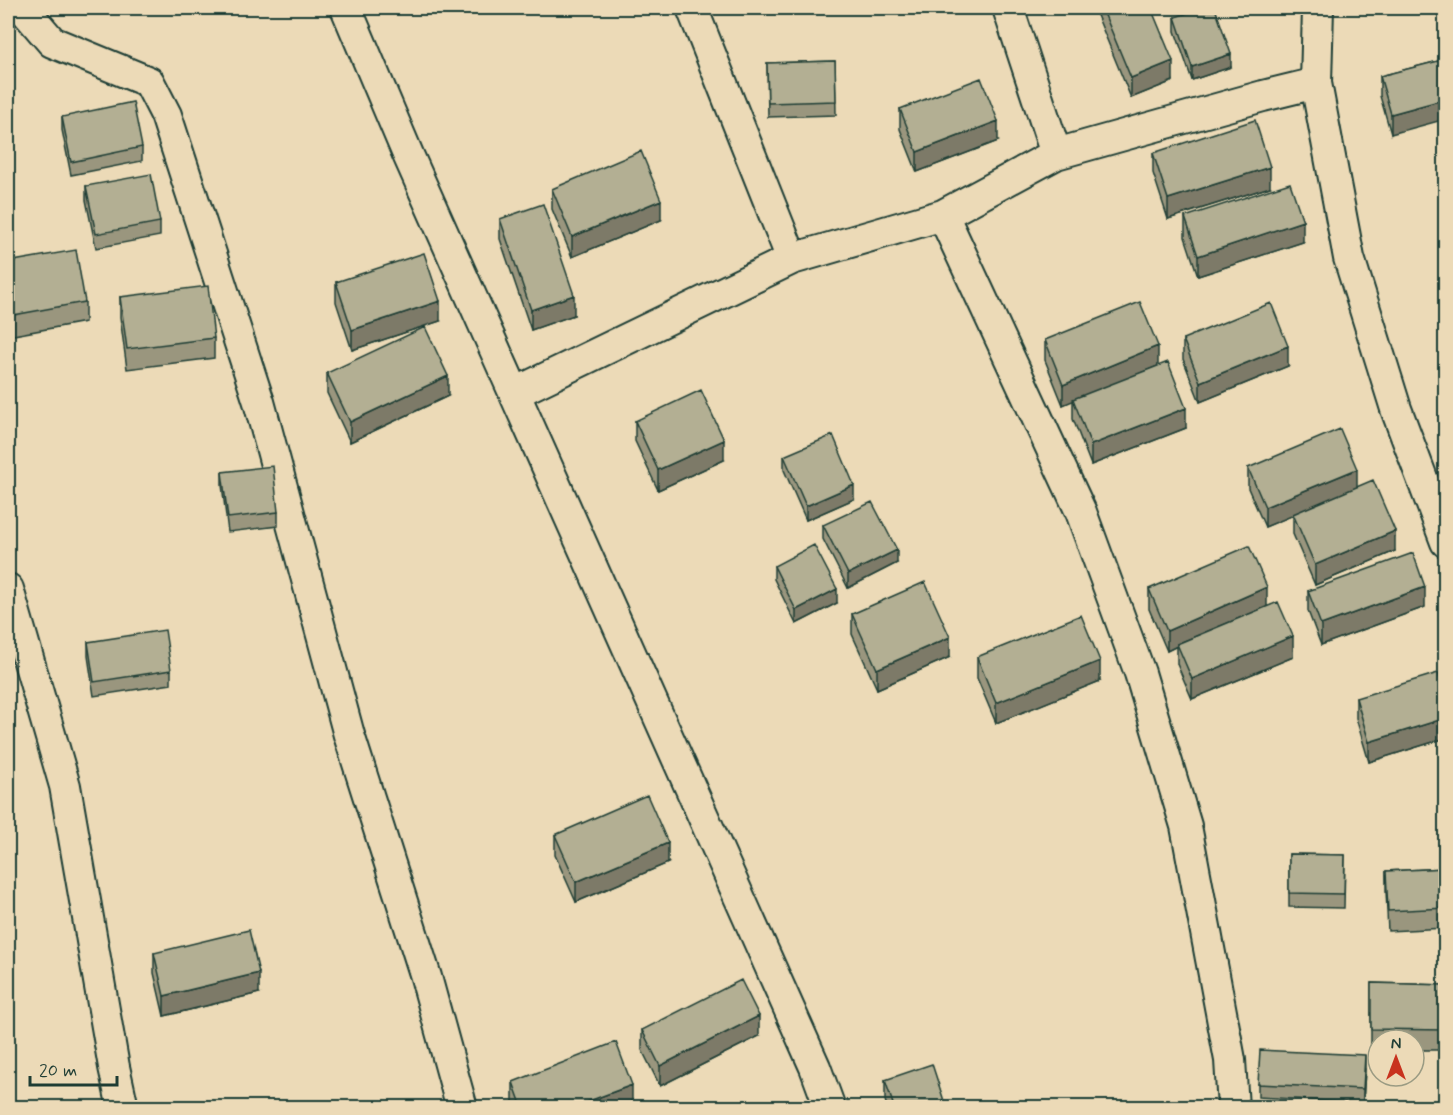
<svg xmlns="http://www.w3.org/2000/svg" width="1453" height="1115" viewBox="0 0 1453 1115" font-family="Mynerve,sans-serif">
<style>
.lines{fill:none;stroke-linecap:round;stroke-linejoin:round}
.minor-casing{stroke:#1f3d34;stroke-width:34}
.minor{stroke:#ecdab7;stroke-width:30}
.wall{fill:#9a967e;stroke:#1f3d34;stroke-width:1.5}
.shaded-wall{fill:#7d7a67;stroke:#1f3d34;stroke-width:1.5}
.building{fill:#b3af93;stroke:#1f3d34;stroke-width:1.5}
</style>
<rect width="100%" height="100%" fill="#ecdab7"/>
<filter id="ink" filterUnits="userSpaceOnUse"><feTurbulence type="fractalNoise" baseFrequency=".0167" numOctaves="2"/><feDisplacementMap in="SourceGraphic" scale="12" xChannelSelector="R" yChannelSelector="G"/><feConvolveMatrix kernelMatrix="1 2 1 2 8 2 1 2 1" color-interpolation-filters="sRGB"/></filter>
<g filter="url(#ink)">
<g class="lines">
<!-- minor casing -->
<g class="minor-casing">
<path id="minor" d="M 23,8 L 52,42 L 149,82 L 166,115 L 259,402 L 349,735 L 426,977 L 462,1108
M 346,8 L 409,157 L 815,1067 L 830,1108
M 692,8 L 792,259
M 1008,8 L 1056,154
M 1318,8 L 1316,83 L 1349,258 L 1396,409 L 1446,542
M 943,215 L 1081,512 L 1140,673 L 1186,826 L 1230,1060 L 1233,1108
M 515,393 L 792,259 L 943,215 L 1056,154 L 1263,96 L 1316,83
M 8,589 L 65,786 L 114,1067 L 123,1108"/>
</g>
<!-- minor -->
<use href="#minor" class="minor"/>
</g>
<!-- wall -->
<path class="wall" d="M 1094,8 L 1151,8 L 1173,81 L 1131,98 Z
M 1175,17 L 1231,67 L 1192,80 L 1175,31 Z
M 1446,59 L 1391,134 L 1380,96 L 1380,76 Z
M 835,61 L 836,115 L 768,117 L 767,63 Z
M 900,109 L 998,141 L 917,172 L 900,129 Z
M 62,117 L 142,147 L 142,161 L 71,175 L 62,130 Z
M 1153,153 L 1270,187 L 1168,219 L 1153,173 Z
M 86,186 L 160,222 L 160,236 L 96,248 L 86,200 Z
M 552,189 L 661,220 L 572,257 L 552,209 Z
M 1185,217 L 1303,242 L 1198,276 L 1185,237 Z
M 500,219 L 574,315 L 531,330 L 500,239 Z
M 8,262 L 85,302 L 85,322 L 8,336 Z
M 336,282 L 440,321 L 352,350 L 336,302 Z
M 120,297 L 214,338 L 214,358 L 127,369 L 120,317 Z
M 1183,339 L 1288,366 L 1200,402 L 1183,359 Z
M 1045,340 L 1158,366 L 1186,428 L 1091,465 L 1073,419 L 1073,400 L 1063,405 L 1045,360 Z
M 327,373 L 448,396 L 350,442 L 327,393 Z
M 635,421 L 724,460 L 658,490 L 635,441 Z
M 784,456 L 854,499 L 806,520 L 784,470 Z
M 1248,468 L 1357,487 L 1395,551 L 1315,585 L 1293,534 L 1293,515 L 1265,527 L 1248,488 Z
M 222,472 L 278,512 L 278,526 L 228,532 L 222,485 Z
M 823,525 L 897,563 L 848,588 L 823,539 Z
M 774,566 L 837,603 L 796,624 L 774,579 Z
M 1149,589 L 1267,606 L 1293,657 L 1192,699 L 1177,664 L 1177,646 L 1167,651 L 1149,609 Z
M 1308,591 L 1425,607 L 1321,645 L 1308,611 Z
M 852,614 L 950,657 L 877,689 L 852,634 Z
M 88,642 L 171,670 L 171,684 L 94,696 L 88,656 Z
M 977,657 L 1100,681 L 996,723 L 977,678 Z
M 1356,698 L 1446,698 L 1446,738 L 1369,762 L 1356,718 Z
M 555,835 L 668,863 L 576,902 L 555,855 Z
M 1289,854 L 1345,855 L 1344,908 L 1289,907 Z
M 1446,868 L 1446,928 L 1388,931 L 1386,891 L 1386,871 Z
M 154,953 L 259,993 L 164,1016 L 154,973 Z
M 1371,983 L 1446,985 L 1446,1050 L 1414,1050 L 1414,1040 L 1378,1040 L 1378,1049 L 1371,1049 Z
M 642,1030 L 759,1036 L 660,1086 L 642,1050 Z
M 1365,1069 L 1363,1103 L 1258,1097 L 1258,1084 Z
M 885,1080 L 946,1107 L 887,1107 L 885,1100 Z
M 513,1082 L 632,1105 L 625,1107 L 515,1107 L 513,1102 Z"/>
<!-- shaded-wall -->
<path class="shaded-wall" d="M 1231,54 L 1231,67 L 1192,80 L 1192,67 Z
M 1173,61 L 1173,81 L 1131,98 L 1131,78 Z
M 1446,99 L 1446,119 L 1391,134 L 1391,114 Z
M 998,121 L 998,141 L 917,172 L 917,152 Z
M 1270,167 L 1270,187 L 1168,219 L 1168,199 Z
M 661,200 L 661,220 L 572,257 L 572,237 Z
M 1303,221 L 1303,242 L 1198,276 L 1198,256 Z
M 574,295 L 574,315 L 531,330 L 531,310 Z
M 440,301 L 440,321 L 352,350 L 352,330 Z
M 1158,346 L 1158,366 L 1063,405 L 1063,385 Z
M 1288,346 L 1288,366 L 1200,402 L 1200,382 Z
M 448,376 L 448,396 L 350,442 L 350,422 Z
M 1186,408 L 1186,428 L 1091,465 L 1091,445 Z
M 724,440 L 724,460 L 658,490 L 658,470 Z
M 1357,469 L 1357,489 L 1265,527 L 1265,507 Z
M 854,485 L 854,499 L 806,520 L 806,506 Z
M 1395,531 L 1395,551 L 1315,585 L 1315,565 Z
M 897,550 L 897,563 L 848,588 L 848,574 Z
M 1267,587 L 1267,607 L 1177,644 L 1177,646 L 1167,651 L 1167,631 Z
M 1425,587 L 1425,607 L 1321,645 L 1321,625 Z
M 837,589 L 837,603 L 796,624 L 796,610 Z
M 1293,636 L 1293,657 L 1192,699 L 1192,679 Z
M 950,637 L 950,657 L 877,689 L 877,669 Z
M 1100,661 L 1100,681 L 996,723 L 996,703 Z
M 1446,718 L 1446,738 L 1369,762 L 1369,742 Z
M 668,843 L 668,863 L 576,902 L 576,882 Z
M 259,973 L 259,993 L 164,1016 L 164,996 Z
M 759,1016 L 759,1036 L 660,1086 L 660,1066 Z
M 1365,1055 L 1365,1069 L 1363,1103 L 1363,1089 Z
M 632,1085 L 632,1105 L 625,1107 L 573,1107 Z"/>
<!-- building -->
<path class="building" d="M 1102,8 L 1151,8 L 1173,61 L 1131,78 Z
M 1204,8 L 1215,8 L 1231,54 L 1192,67 L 1175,17 Z
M 1446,59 L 1446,99 L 1391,114 L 1380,76 Z
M 835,61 L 836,101 L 768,103 L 767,63 Z
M 981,78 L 998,121 L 917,152 L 900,109 Z
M 133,102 L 142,147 L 71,162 L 62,117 Z
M 1255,120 L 1270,167 L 1168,199 L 1153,153 Z
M 641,151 L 661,200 L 572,237 L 552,189 Z
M 151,174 L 160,222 L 96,234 L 86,186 Z
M 1290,183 L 1303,221 L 1198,256 L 1185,217 Z
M 543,204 L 574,295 L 531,310 L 500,219 Z
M 76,250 L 85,302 L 8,316 L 8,262 Z
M 424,253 L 440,301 L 352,330 L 336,282 Z
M 208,286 L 214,338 L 127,349 L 120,297 Z
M 1140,302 L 1158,346 L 1063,385 L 1045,340 Z
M 1271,303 L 1288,346 L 1200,382 L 1183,339 Z
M 425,327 L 448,376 L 350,422 L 327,373 Z
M 1168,362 L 1186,408 L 1091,445 L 1073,399 Z
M 701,390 L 724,440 L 658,470 L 635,421 Z
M 1340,429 L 1357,469 L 1265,507 L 1248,468 Z
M 833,435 L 854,485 L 806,506 L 784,456 Z
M 273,466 L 278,512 L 228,518 L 222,472 Z
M 1373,480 L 1395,531 L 1315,565 L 1293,514 Z
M 872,502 L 897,550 L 848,574 L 823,525 Z
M 814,545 L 837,589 L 796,610 L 774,566 Z
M 1249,546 L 1267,587 L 1167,631 L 1149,589 Z
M 1413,553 L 1425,587 L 1321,625 L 1308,591 Z
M 925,582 L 950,637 L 877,669 L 852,614 Z
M 1278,602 L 1293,636 L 1192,679 L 1177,644 Z
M 1081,615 L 1100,661 L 996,703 L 977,657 Z
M 165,630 L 171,670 L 94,682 L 88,642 Z
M 1438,673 L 1446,698 L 1446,718 L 1369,742 L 1356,698 Z
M 647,795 L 668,843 L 576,882 L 555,835 Z
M 1289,854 L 1345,855 L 1344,894 L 1289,893 Z
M 1446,868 L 1446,908 L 1388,911 L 1386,871 Z
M 249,930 L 259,973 L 164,996 L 154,953 Z
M 741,980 L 759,1016 L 660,1066 L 642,1030 Z
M 1371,983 L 1446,985 L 1446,1030 L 1371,1029 Z
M 616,1042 L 632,1085 L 573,1107 L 522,1107 L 513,1082 Z
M 1260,1050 L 1365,1055 L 1363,1089 L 1258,1084 Z
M 932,1064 L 946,1107 L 894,1107 L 885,1080 Z"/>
</g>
<!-- margin -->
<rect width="1453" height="1115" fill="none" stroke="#ecdab7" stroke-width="30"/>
<rect x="15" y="15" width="1423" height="1085" fill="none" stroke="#1f3d34" stroke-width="2" filter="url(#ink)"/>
<!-- north arrow -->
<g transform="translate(1396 1058)"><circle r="28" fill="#ecdab7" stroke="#9a9b83" stroke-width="1.5"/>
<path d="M0-4.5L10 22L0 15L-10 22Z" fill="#c8321e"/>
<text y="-9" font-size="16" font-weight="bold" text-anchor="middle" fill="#1f3d34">N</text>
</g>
<!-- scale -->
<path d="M30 1076v9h87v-9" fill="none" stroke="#1f3d34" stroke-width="3"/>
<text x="39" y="1076" font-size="18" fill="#1f3d34" stroke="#ecdab7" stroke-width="4.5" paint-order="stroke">20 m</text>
</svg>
